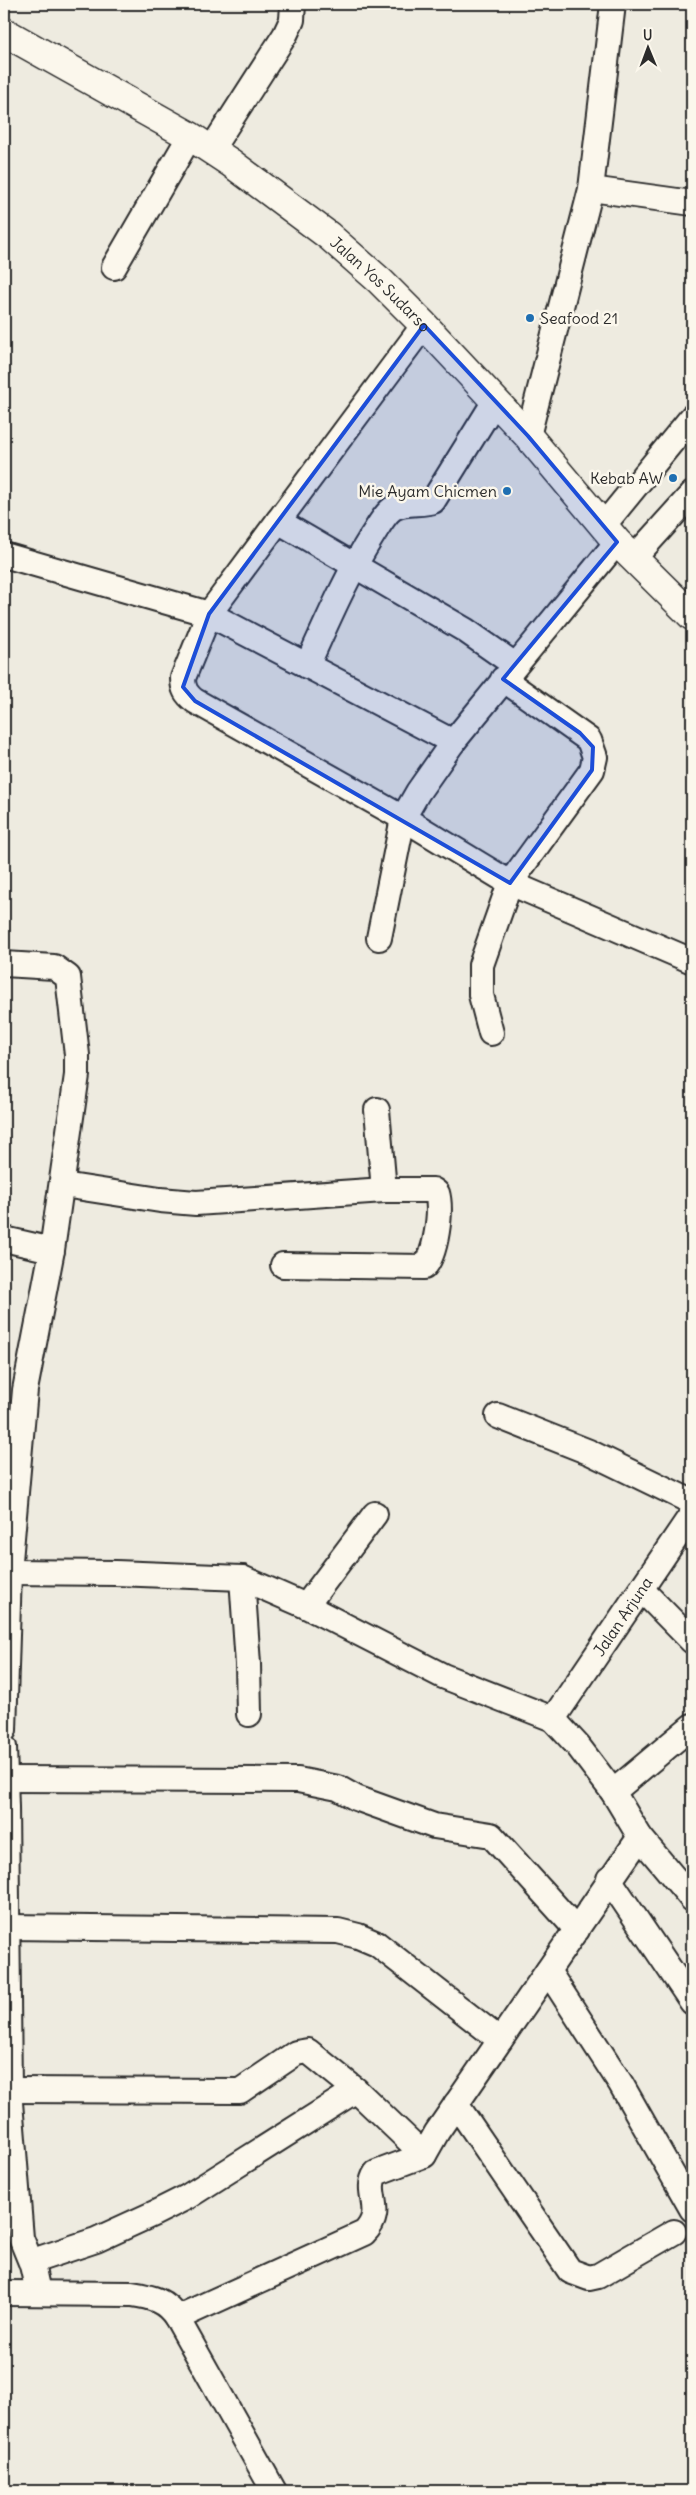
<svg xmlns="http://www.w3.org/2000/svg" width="696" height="2495" viewBox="0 0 696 2495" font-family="Delius,sans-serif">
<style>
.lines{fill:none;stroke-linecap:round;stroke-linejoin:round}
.minor-casing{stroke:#2b2b2b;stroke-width:28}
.highway-casing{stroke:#2b2b2b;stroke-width:31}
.minor{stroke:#fbf7ec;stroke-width:24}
.highway{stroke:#fbf7ec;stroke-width:28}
.marked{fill:#1d4ed8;fill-opacity:0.2;stroke:#1d4ed8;stroke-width:4;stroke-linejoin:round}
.poi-dot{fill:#1f6fb2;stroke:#fbf7ec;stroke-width:2}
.labels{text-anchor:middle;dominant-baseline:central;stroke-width:5;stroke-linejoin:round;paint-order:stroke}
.street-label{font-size:16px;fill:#2b2b2b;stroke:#fbf7ec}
.poi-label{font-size:16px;fill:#2b2b2b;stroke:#fbf7ec;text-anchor:end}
</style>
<rect width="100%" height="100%" fill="#eeebe0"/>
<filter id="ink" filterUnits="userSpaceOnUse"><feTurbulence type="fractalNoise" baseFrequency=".02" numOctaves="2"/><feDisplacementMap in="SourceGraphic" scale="10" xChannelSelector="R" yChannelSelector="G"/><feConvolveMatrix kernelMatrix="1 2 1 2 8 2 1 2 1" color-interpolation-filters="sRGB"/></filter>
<g filter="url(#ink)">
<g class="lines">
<!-- minor casing -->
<g class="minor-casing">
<g id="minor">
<path d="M 211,150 L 285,35 L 292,20 L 293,4"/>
<path d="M 591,189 L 692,203"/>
<path d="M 114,267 L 190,136"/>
<path d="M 424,325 L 209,614 L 183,678 C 183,689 186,694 195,701 L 403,818 L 510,883 L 692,961"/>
<path d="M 528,436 L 591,189 L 613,4"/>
<path d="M 278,521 L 465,630 L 515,665"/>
<path d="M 603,526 L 692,417"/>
<path d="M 4,555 L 209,614 L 453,742"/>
<path d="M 634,558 L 692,494"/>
<path d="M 307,666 C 327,622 346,577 372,536 C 378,527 384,515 392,509 C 403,501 421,505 433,501 L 495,401"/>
<path d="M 379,938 L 403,818 L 418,792 L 453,742 L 617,542"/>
<path d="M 4,964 L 54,967 L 68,977 L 77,1055 L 77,1075 L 52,1250 L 25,1390 L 9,1572 L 4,1730"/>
<path d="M 491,1033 L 481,995 L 481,965 L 510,883 L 592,770 L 595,757 L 589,740 L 503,679"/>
<path d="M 377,1110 L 384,1190"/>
<path d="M 63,1185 L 160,1200 L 196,1203 L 384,1190 L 433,1190 L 437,1193 C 442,1210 436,1255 424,1267 L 283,1265"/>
<path d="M 4,1239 L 52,1250"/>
<path d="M 498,1416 L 589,1452 L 692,1502"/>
<path d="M 9,1572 L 116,1573 L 242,1578 L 306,1606 L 443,1676 L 553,1719 L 578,1746 L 613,1792 L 640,1837 L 692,1899"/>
<path d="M 242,1578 L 248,1664 L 249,1714"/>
<path d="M 642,1590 L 692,1641"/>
<path d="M 306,1606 L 375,1514"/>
<path id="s1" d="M 553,1719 L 692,1514"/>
<path d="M 4,1747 L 6,1807 L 9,2090 L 21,2238 L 32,2265 L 38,2292"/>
<path d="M 6,1779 L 298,1780 L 338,1788 L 356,1798 L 434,1826 L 491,1835 L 577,1930"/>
<path d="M 613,1792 L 692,1726"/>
<path d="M 609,1879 L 692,2002"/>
<path d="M 7,1927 L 338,1931 L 358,1936 L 377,1944 L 500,2040"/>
<path d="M 548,1971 L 621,2084 L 692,2209"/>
<path d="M 9,2090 L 240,2091 L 296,2053 L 308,2051 L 356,2090 L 424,2155"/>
<path d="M 456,2104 L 570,2271 L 589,2278 L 598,2276 L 674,2232"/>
<path d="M 32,2265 L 42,2258 L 96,2240 L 155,2213 L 187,2197 L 356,2090"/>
<path d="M 4,2293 L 132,2294 C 151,2297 166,2300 177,2318 L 364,2233 C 387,2210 363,2193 376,2173 L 424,2155 L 437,2132 L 640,1837"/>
<path d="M 177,2318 L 274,2491"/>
</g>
</g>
<!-- highway casing -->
<g class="highway-casing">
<g id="highway">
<path id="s2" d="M 4,32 L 190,136 L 231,163 L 329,236 L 380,281 L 424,325 L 528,436 L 617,542 L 692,616"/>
</g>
</g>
<!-- minor -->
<use href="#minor" class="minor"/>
<!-- highway -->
<use href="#highway" class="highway"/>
</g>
</g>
<!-- marked area -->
<path class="marked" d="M 424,325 L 528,436 L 617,542 L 503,679 L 580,733 L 593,747 L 592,770 L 510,883 L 195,701 L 183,687 L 209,614 Z"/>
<!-- markers -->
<g class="poi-dot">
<circle cx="530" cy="318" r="5"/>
<circle cx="673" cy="478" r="5"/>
<circle cx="507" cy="491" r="5"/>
</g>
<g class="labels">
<!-- street labels -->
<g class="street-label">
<text stroke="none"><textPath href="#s2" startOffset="455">Jalan Yos Sudarso</textPath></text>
<text stroke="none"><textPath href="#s1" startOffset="124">Jalan Arjuna</textPath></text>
</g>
<!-- poi labels -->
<g class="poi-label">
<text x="540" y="318" text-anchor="start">Seafood 21</text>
<text x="663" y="478">Kebab AW</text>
<text x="497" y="491">Mie Ayam Chicmen</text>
</g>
</g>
<!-- margin -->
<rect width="696" height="2495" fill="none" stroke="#fbf7ec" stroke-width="20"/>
<rect x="10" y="10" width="676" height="2475" fill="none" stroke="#2b2b2b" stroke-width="2" filter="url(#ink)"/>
<!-- north arrow -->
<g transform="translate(648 48) rotate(359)" stroke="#fbf7ec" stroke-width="4" paint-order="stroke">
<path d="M0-4L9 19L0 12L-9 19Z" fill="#2b2b2b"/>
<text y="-8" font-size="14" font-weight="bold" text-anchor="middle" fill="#2b2b2b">U</text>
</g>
</svg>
